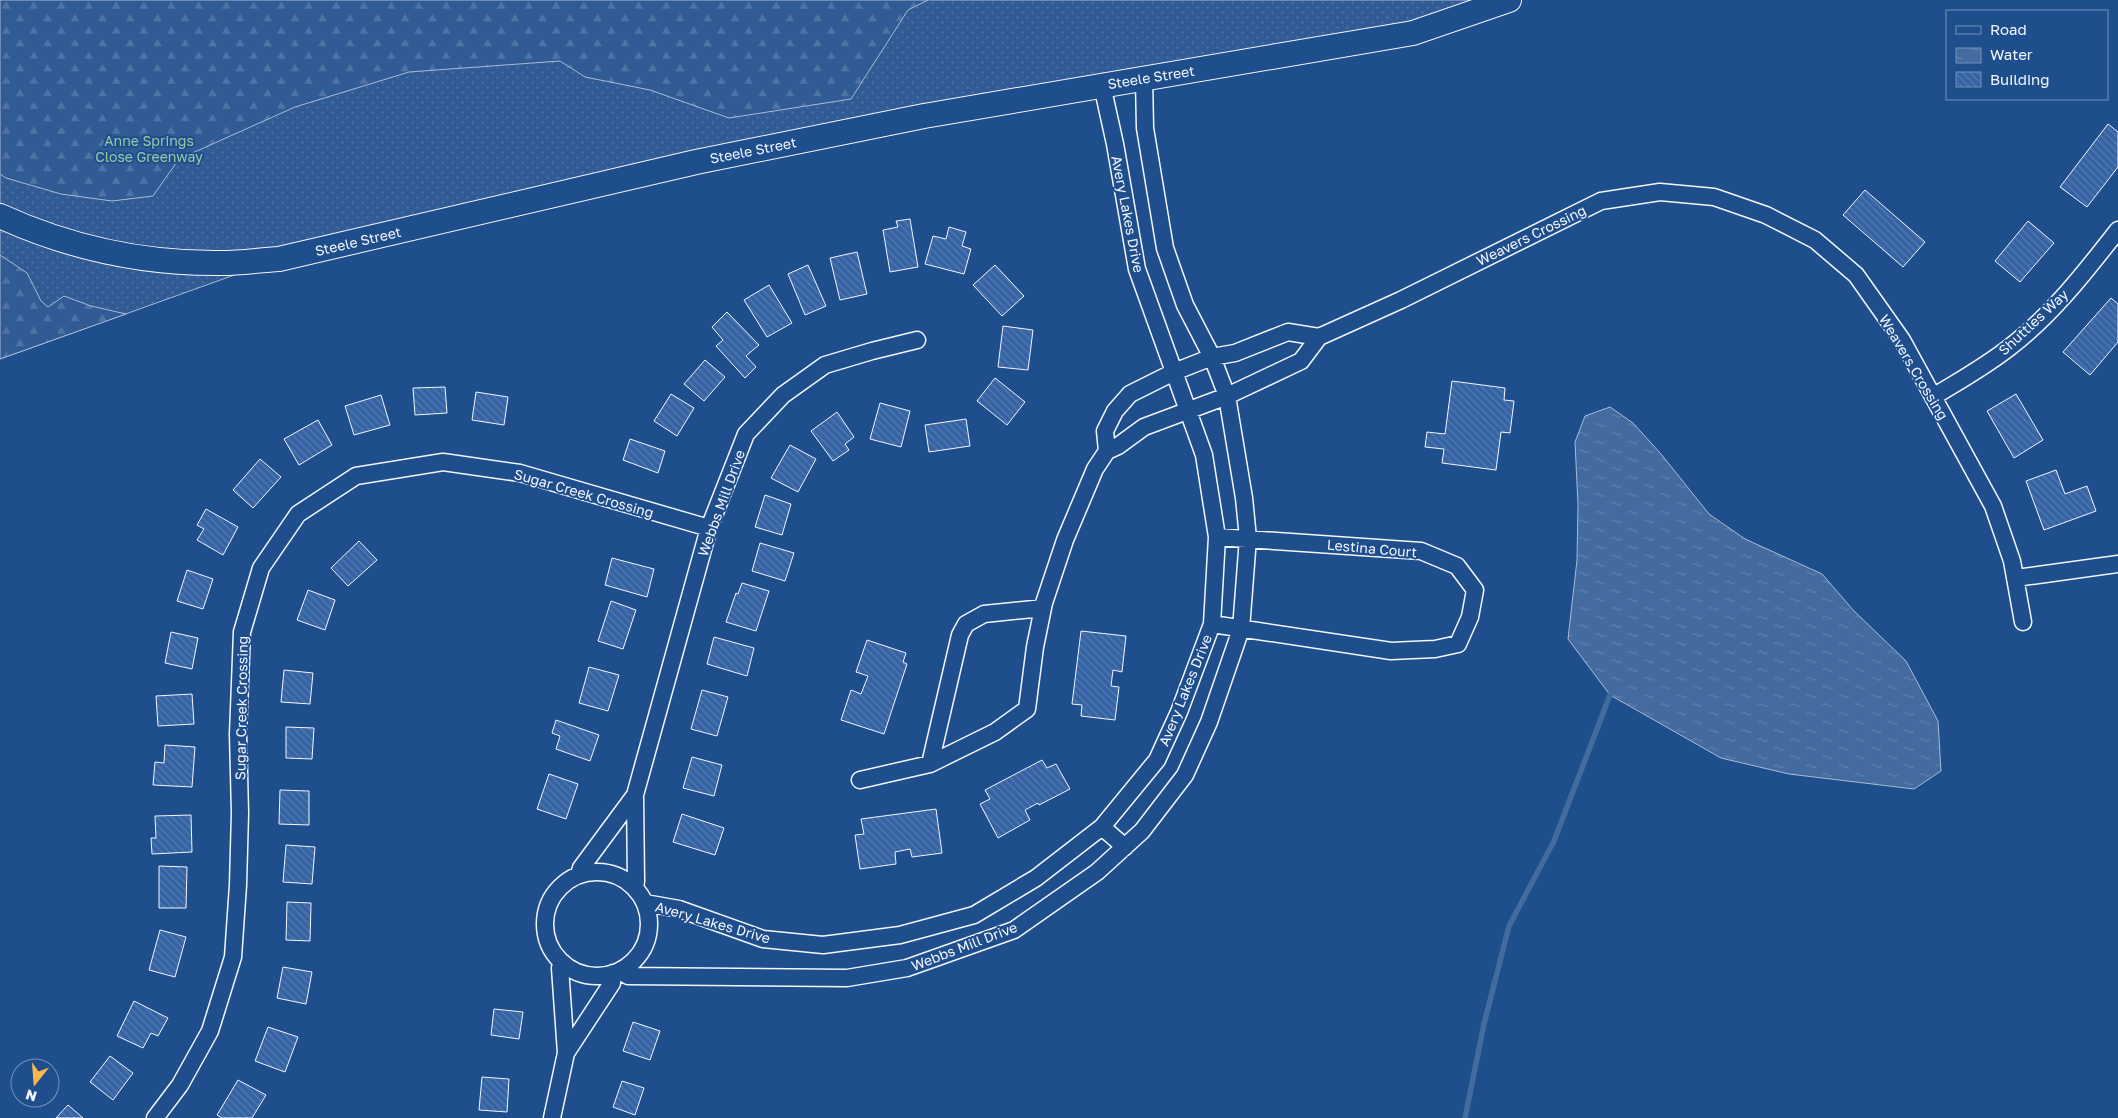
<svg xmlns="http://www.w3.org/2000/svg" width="2118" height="1118" viewBox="0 0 2118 1118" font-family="'Golos Text',sans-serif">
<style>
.grass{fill:url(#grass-dots);stroke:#a8bbd7}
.forest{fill:url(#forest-firs);stroke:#a8bbd7}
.water{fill:url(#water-ripples);stroke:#a8bbd7}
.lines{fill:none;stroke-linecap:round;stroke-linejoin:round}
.stream{stroke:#446ba0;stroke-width:5.5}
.building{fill:url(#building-back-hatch);stroke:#f2f6ff}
.street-casing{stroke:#f2f6ff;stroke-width:19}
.secondary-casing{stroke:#f2f6ff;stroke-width:26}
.street{stroke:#1f4e8c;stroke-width:16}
.secondary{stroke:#1f4e8c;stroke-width:24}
.labels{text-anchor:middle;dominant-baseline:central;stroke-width:4;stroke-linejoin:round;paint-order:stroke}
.street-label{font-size:14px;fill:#f2f6ff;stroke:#1f4e8c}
.park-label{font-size:14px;fill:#97c8a6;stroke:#1f4e8c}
</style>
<defs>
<pattern id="grass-dots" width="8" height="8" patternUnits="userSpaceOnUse" patternTransform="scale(1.25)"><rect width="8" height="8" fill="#305b95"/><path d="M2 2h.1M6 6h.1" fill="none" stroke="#4e73a5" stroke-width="1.8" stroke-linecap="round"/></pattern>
<pattern id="forest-firs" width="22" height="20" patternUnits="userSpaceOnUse" patternTransform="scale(1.25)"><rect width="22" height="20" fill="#305b95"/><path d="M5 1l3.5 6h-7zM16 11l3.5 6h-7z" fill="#4e73a5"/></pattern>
<pattern id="water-ripples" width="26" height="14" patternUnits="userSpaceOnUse" patternTransform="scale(1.25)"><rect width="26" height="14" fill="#446ba0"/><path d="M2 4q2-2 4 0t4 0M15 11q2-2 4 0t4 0" fill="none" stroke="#5f81ae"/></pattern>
<pattern id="building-back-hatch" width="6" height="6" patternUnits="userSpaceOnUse" patternTransform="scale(1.25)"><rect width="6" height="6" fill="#3563a3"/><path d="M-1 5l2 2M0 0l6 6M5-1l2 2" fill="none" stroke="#537ab1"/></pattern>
</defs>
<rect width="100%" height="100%" fill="#1f4e8c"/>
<!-- grass -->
<path class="grass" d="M 0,0 L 1509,0 L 1254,60 L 279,259 L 0,359 Z"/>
<!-- forest -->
<path class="forest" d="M 0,0 L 928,0 L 908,10 L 851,99 L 729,118 L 650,90 L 585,77 L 560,61 L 409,72 L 295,107 L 179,159 L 153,196 L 112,201 L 61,194 L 6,178 L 0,174 Z
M 0,255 L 27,273 L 41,301 L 48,307 L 64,296 L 91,306 L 126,314 L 0,359 Z"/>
<!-- water -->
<path class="water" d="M 1610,407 L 1633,423 L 1661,454 L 1709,514 L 1745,539 L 1822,574 L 1854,611 L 1906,661 L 1938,721 L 1941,771 L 1914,789 L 1789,774 L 1721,758 L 1610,695 L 1568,639 L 1577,560 L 1578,505 L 1575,442 L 1585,416 Z"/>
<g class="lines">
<!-- stream -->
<path class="stream" d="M 1465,1118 L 1484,1024 L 1509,926 L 1554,841 L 1610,695"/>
</g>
<!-- building -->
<path class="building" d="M 2108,124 L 2118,132 L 2118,167 L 2087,207 L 2060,187 Z
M 1865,190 L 1925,242 L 1903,267 L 1843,215 Z
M 910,219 L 918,267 L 890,272 L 883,230 L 898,227 L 896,221 Z
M 2028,221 L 2054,243 L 2020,282 L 1995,261 Z
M 949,227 L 966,232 L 962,246 L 971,249 L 964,274 L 925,264 L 933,236 L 946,239 Z
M 857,252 L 867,294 L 840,300 L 830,258 Z
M 808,265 L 826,306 L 805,315 L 788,274 Z
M 995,265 L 1024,296 L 1002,316 L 973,285 Z
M 769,285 L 792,323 L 767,337 L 744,300 Z
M 2111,298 L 2118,304 L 2118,342 L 2090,375 L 2063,352 Z
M 727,312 L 759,345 L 746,356 L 756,367 L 745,378 L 716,346 L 723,340 L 712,327 Z
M 1003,326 L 1033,330 L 1028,370 L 998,367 Z
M 705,360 L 725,377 L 704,401 L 684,384 Z
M 995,378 L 1025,402 L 1007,425 L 977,401 Z
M 1452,381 L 1505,388 L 1504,400 L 1514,401 L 1510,433 L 1501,432 L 1496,470 L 1442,463 L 1444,449 L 1425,447 L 1427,432 L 1445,434 Z
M 445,387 L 447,413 L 415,415 L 413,388 Z
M 476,392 L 508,397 L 504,425 L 472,420 Z
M 671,394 L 694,408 L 677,436 L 654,421 Z
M 2016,394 L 2043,440 L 2014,458 L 1987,411 Z
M 381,395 L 390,425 L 354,435 L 345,406 Z
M 880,403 L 910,411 L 901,447 L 870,439 Z
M 837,412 L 854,437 L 845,444 L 849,450 L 833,461 L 811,431 Z
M 966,419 L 970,446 L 929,452 L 925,425 Z
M 318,420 L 332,445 L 299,465 L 284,439 Z
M 630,439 L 665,451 L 658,473 L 623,460 Z
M 790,445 L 816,459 L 798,492 L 771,478 Z
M 260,459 L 281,477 L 253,508 L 233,490 Z
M 2056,470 L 2065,494 L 2087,486 L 2096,511 L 2044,530 L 2026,481 Z
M 765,495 L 791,504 L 782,535 L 755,527 Z
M 206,509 L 238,527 L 223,555 L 197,540 L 204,529 L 197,525 Z
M 359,541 L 377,560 L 348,586 L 331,568 Z
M 760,543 L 794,553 L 785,581 L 752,571 Z
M 612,558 L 654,569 L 647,597 L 605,585 Z
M 187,570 L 213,579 L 203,609 L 177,601 Z
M 742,583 L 769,591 L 756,631 L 726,622 L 736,593 L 738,594 Z
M 308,590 L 335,600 L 325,630 L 297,620 Z
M 611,601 L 636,610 L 623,649 L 598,641 Z
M 1081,631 L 1126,636 L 1122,672 L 1113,670 L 1111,686 L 1119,687 L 1115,720 L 1081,716 L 1082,705 L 1072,704 Z
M 171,632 L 198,638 L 192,669 L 165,663 Z
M 714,637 L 754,648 L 747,676 L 707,664 Z
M 867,640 L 906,653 L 903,662 L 907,664 L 884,734 L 841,720 L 851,690 L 861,694 L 868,676 L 856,672 Z
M 589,667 L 619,675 L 608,711 L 579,703 Z
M 284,670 L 313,673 L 310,704 L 281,702 Z
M 702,690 L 728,697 L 717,736 L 691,729 Z
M 192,694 L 194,724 L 158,726 L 156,696 Z
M 556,720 L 599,735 L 590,761 L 556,749 L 560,736 L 552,733 Z
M 286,727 L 314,728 L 312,759 L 286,758 Z
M 165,745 L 195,747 L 192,787 L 153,785 L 155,762 L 164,763 Z
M 692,757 L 722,765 L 714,796 L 683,788 Z
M 1042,760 L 1047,768 L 1056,764 L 1070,789 L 1039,805 L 1038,803 L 1025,810 L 1030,820 L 998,838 L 980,804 L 990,799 L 985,790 Z
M 549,774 L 578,784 L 566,819 L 537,809 Z
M 280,790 L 309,791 L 309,825 L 279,824 Z
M 936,809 L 942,853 L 912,857 L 910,849 L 895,852 L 896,864 L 860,869 L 855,835 L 864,834 L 861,819 Z
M 682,814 L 724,828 L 715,855 L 673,842 Z
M 191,815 L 192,852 L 152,854 L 151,838 L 156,838 L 155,816 Z
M 286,845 L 315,847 L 312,884 L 283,882 Z
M 159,866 L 187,867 L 186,908 L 159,908 Z
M 287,902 L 311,903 L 310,941 L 286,940 Z
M 160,930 L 186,937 L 175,977 L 149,970 Z
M 283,967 L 312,972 L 306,1004 L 277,998 Z
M 134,1001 L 168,1018 L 158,1036 L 151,1033 L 143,1048 L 117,1036 Z
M 494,1009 L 523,1012 L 519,1039 L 491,1035 Z
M 633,1022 L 660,1031 L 650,1060 L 623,1051 Z
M 268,1027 L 298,1037 L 285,1072 L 255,1061 Z
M 110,1056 L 133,1073 L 113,1100 L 90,1082 Z
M 482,1077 L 509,1079 L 507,1112 L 479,1110 Z
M 238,1080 L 266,1095 L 252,1118 L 222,1118 L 217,1115 Z
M 622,1081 L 644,1088 L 635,1115 L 613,1107 Z
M 68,1105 L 83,1118 L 56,1118 Z"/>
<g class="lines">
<!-- street casing -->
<g class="street-casing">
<path id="street" d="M 1933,397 C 1959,381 1986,366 2010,347 C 2052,315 2086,271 2118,230
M 1107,451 L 1105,431 L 1115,411 L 1130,394 L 1174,372 L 1212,357 L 1235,353 L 1288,332 L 1319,337
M 2016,578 L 2118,564
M 1212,624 L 1391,651 L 1435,649 L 1458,644 L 1470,617 L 1475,590 L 1457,566 L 1421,551 L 1217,537
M 930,764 L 960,635 L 966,624 L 984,614 L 1043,608
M 860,780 L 930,764 L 995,732 L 1027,709 L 1035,647 L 1044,603 L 1065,540 L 1095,469 L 1107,451 L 1118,446 L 1144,427 L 1227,396 L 1301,361 L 1319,337 L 1401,300 L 1601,201 L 1660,192 L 1714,197 L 1766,215 L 1815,240 L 1856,275 L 1902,340 L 1993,506 L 2012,561 L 2023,622
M 1102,827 L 1125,847
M545 924a52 52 0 1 1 104 0a52 52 0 1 1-104 0Z
M 579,874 L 581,868 L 635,795
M 635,888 L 636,881 L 635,795 L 709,528 L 746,434 L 783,395 L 825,365 L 872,351 L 917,340
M 645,903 L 679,909 L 763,939 L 823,945 L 900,935 L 974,915 L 1036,878 L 1102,827 L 1157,760 L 1179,712 L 1212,624 L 1217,537 L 1204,455 L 1137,269 L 1115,144 L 1102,85
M 620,971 L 628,976 L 847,978 L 907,968 L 1014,930 L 1097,872 L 1142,831 L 1185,775 L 1209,722 L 1241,629 L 1248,538 L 1244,498 L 1227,396 L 1212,357 L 1185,305 L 1165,248 L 1145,128 L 1144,79
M 566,1053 L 612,983 L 613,973
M 155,1118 L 180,1085 L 210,1031 L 233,957 L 238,885 L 240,813 L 238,734 L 242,632 L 261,568 L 298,514 L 356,476 L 443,462 L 520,473 L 709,528
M 552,1118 L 566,1053 L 560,968 L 562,962"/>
</g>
<!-- secondary casing -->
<g class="secondary-casing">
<path id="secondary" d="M 0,216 C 70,248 145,264 222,263 C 241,263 260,260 279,259 L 696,162 L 924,116 L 1413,33 L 1509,0"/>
</g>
<!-- street -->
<use href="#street" class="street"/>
<!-- secondary -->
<use href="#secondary" class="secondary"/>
</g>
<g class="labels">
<!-- street labels -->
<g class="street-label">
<text transform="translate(1151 77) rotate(-9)">Steele Street</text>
<text transform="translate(753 150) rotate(-11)">Steele Street</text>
<text transform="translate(1128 214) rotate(79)">Avery Lakes Drive</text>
<text transform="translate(1531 235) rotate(-26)">Weavers Crossing</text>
<text transform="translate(358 241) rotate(-13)">Steele Street</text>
<text transform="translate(2033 322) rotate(-43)">Shuttles Way</text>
<text transform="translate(1914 367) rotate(59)">Weavers Crossing</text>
<text transform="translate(584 493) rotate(16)">Sugar Creek Crossing</text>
<text transform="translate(721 503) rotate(-70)">Webbs Mill Drive</text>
<text transform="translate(1372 548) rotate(5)">Lestina Court</text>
<text transform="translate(1185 690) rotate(-68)">Avery Lakes Drive</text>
<text transform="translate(241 708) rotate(-89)">Sugar Creek Crossing</text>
<text transform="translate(713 922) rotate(16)">Avery Lakes Drive</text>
<text transform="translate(964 946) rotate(-21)">Webbs Mill Drive</text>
</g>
<!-- park labels -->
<g class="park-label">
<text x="149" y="140">Anne Springs<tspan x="149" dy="16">Close Greenway</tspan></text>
</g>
</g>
<!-- legend -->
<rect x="1946" y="10" width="162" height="90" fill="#1f4e8c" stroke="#7391ba"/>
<rect x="1956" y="26" width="25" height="8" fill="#1f4e8c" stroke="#7391ba"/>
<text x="1990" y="35" font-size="15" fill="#f2f6ff">Road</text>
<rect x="1956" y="48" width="25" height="15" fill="url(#water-ripples)" stroke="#7391ba"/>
<text x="1990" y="60" font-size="15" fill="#f2f6ff">Water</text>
<rect x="1956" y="72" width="25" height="15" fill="url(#building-back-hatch)" stroke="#7391ba"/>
<text x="1990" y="85" font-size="15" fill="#f2f6ff">Building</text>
<!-- north arrow -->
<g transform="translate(35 1083) rotate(197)"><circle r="24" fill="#1f4e8c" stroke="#7391ba"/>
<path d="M0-4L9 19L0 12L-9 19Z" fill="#ffb74d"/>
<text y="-8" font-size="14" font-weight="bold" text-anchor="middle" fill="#f2f6ff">N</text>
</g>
</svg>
